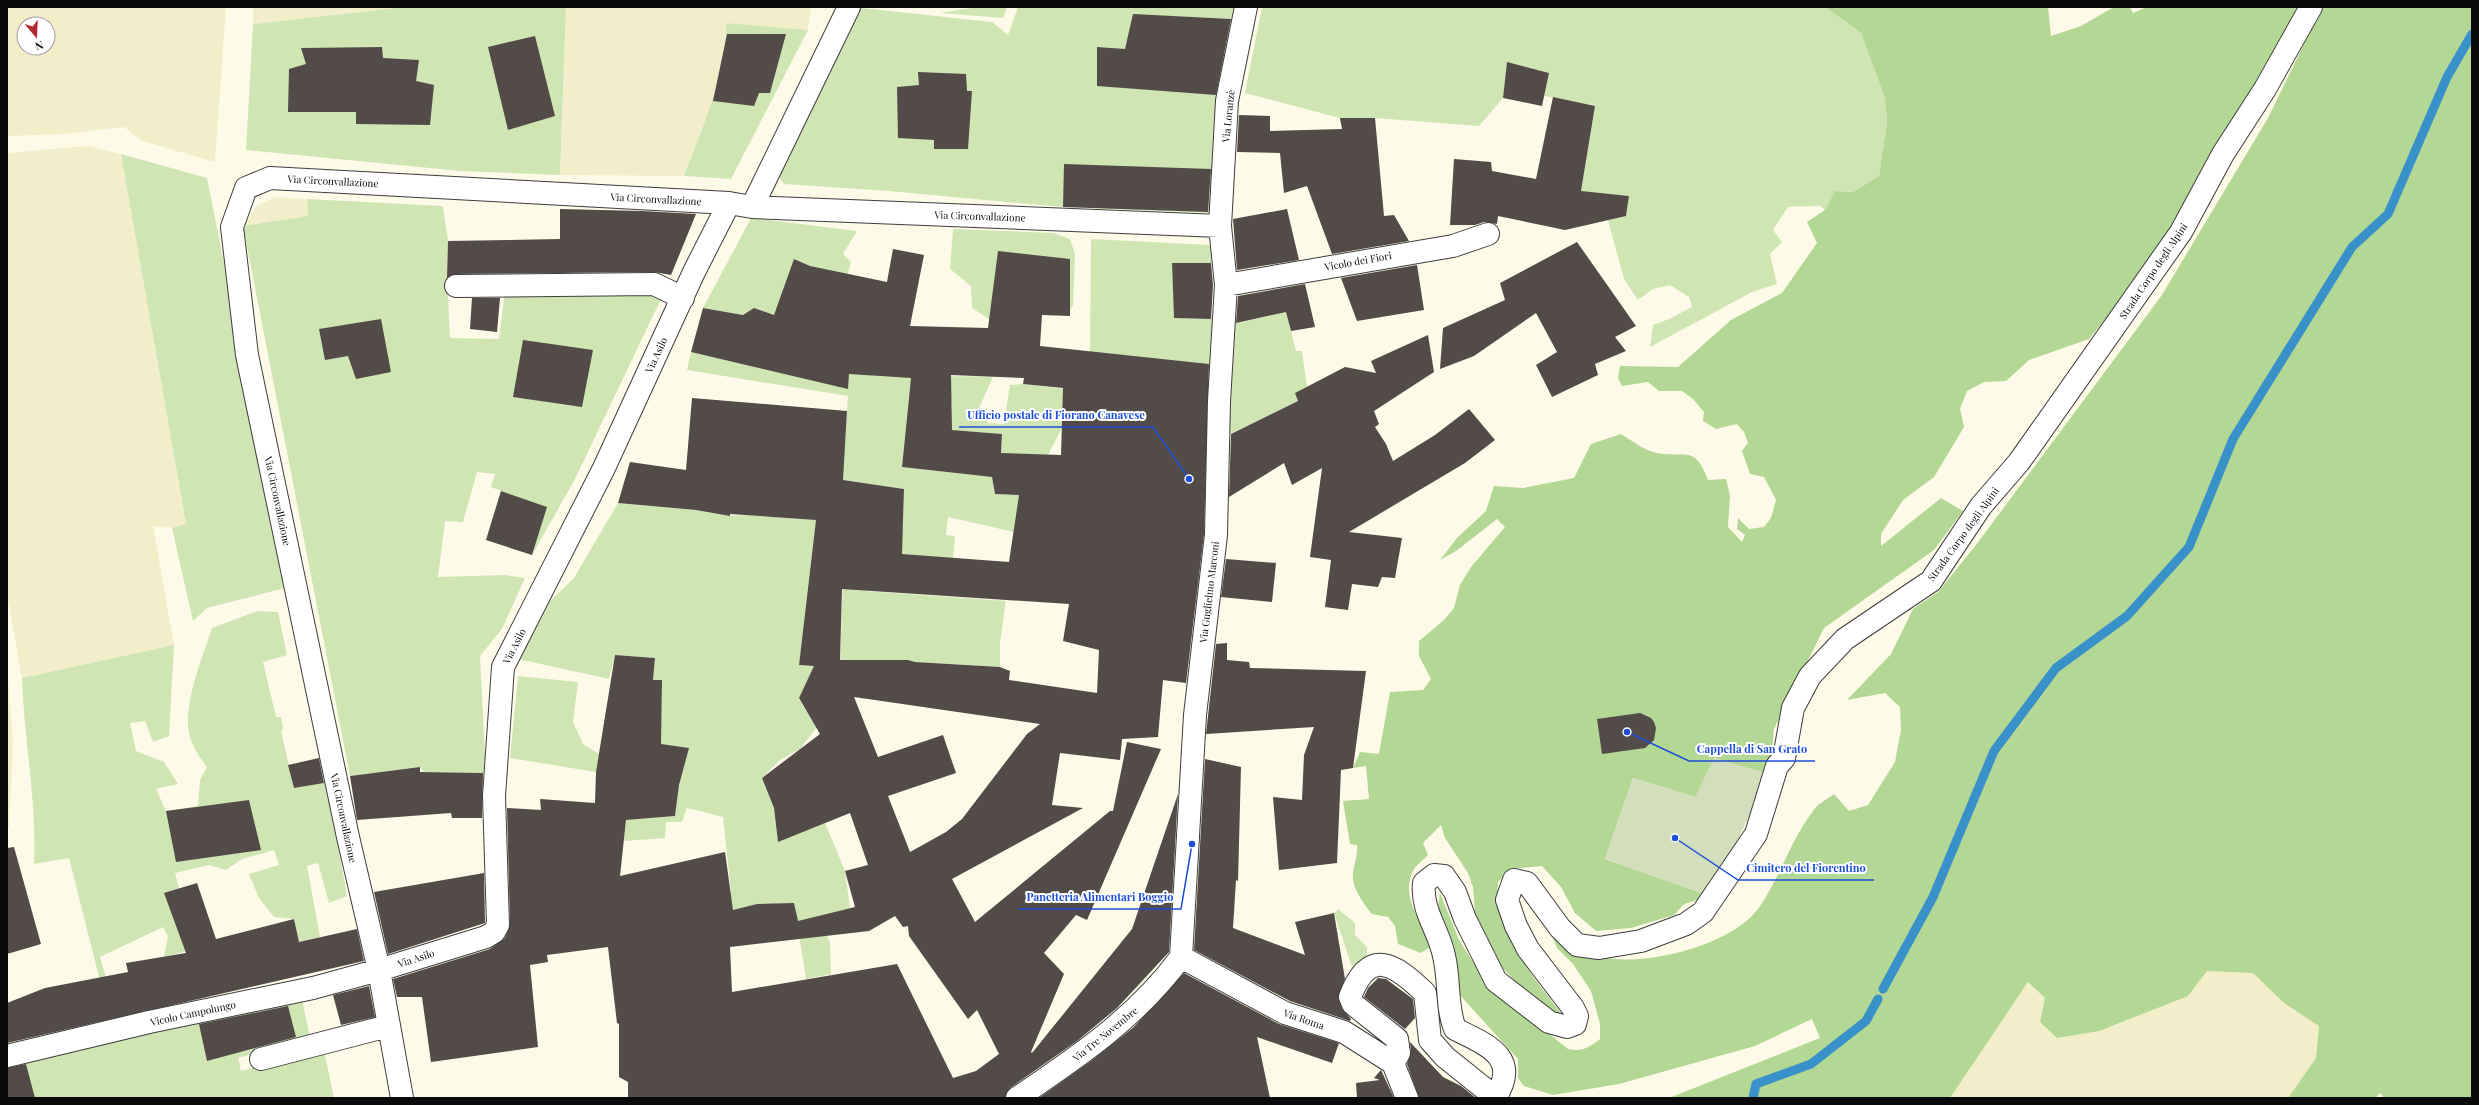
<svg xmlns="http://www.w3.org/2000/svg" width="2479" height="1105" viewBox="0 0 2479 1105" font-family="'Playfair Display',serif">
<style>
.farmland{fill:#f2eeca;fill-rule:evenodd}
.green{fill:#cfe6b4}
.forest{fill:#b3d794}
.cemetery{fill:#d3debc}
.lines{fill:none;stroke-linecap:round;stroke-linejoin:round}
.stream{stroke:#3891c8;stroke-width:9}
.building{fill:#524b47;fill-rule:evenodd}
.minor-casing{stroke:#3d3d3d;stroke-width:24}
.tertiary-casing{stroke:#3d3d3d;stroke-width:24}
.minor{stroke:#fff;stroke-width:22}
.tertiary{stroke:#fff;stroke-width:22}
.labels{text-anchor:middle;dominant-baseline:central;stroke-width:4;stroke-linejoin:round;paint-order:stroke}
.street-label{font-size:10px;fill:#0a0a0a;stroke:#fff}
.leader{fill:none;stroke:#1d4ed8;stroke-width:1.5}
.callout-dot{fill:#1d4ed8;stroke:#fff;stroke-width:1.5}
.callout-label{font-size:11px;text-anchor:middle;font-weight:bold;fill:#1d4ed8;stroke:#fff;stroke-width:4;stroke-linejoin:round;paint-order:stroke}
</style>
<rect width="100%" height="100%" fill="#fefae8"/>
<!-- farmland -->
<path class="farmland" d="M 7,7 L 226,7 L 215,162 L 142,141 L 124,127 L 65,134 L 7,136 ZM 24,24 L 48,24 L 48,48 L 24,48 Z
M 253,7 L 413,7 L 253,24 Z
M 566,7 L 811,7 L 808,30 L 726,23 L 727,34 L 713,101 L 684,176 L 560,175 Z
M 87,146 L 121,154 L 186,525 L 172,528 L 153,526 L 174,645 L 22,678 L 7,595 L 7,153 Z
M 274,197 L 307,199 L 308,216 L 243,226 L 256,207 Z
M 7,663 L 13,743 L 9,828 L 7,828 Z
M 2207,971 L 2253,973 L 2284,1003 L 2319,1026 L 2316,1058 L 2288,1098 L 1950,1098 L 2028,982 L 2045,998 L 2040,1022 L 2188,996 Z"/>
<!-- green -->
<path class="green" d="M 406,7 L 566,7 L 560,175 L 460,171 L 246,150 L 253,24 Z
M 852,7 L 992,22 L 1008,35 L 1018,7 L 1234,7 C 1219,74 1211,145 1212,213 L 1063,207 L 888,191 L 784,184 L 779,177 Z
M 978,7 L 1007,7 L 1003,18 L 940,13 Z
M 1262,7 L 1825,7 L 1861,33 L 1885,98 L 1887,122 L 1879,176 L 1853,192 L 1835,191 L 1825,210 L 1819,205 C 1808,208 1799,205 1788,207 L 1773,230 L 1782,242 L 1770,254 L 1777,284 L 1752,292 L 1650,347 L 1653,325 L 1669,319 L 1692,307 L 1689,297 L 1670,285 L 1653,289 L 1638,300 L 1624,279 L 1608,220 L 1626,216 L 1629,196 L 1573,191 L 1582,183 L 1595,106 L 1544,96 L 1549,73 L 1507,63 L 1503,98 L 1479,126 L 1375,118 L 1340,118 L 1245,93 Z
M 726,23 L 808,30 L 731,179 L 684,176 C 701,131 728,71 726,23 Z
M 121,154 L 207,178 L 289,587 L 207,608 L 193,621 L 172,528 L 186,524 Z
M 307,199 L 443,206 L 448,241 L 447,278 L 450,338 L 499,339 L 505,291 L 652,290 L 662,297 L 574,481 L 532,555 L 486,540 L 501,491 L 491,487 L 495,474 L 477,472 L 463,522 L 445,521 L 438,577 L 505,575 L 525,578 L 502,629 L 480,656 L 486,773 L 424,772 L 420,767 L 350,776 L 243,226 L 308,216 Z
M 751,218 L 857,231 L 843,254 L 851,262 L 838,309 L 799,324 L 754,308 L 743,315 L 703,308 Z
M 953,229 L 1054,233 L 1070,239 L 1075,254 L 1073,305 L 1070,311 L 1000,306 L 1000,326 L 972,308 L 971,286 L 950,269 Z
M 1091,239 L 1210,245 L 1212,263 L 1172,263 L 1174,318 L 1214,319 L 1216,365 L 1090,352 Z
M 1286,312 L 1296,351 L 1302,351 L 1307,387 L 1296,393 L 1298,401 L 1226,436 L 1233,324 Z
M 879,336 L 874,376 C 914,378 953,375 993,377 L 979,408 L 987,409 L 987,423 L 1004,424 L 1010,385 L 1023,384 L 1075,390 L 1062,428 L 1048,455 L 1001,453 L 1002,434 L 952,430 L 952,401 L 909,395 L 902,467 L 992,477 L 995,494 L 1019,495 L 1014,532 L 948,517 L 946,535 L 955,536 L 953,559 L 898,554 L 903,529 L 904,489 L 824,477 L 845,447 L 848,396 L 687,370 L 691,352 L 786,374 Z
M 618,503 L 696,510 L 730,516 L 746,515 L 816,520 L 799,665 L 840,668 L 845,512 L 870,527 L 865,591 L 1006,601 L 1000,643 L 1000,667 L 915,662 L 908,660 L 859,660 L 804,687 L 799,699 L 812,721 L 819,724 L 800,749 L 780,760 L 762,778 L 774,808 L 778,841 L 825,823 L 845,871 L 850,908 L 820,916 L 830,943 L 831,974 L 806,979 L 794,903 L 757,904 L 719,914 L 713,897 L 731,892 L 723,817 L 687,808 L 682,822 L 666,822 L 665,838 L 624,841 L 626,820 L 675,816 L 679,785 L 688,748 L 646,742 L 661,727 L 662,680 L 653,680 L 655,658 L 615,655 L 609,679 L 518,659 L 542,609 L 574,578 Z
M 257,611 L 278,612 L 287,655 L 263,662 L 276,717 L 281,717 L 283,729 L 281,731 L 294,788 L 327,782 L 347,896 L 329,903 L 318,863 L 307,866 L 320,937 L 299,942 L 294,919 L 274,917 L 259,898 L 249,874 L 279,865 L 274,850 L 242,859 L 226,870 L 209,865 L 175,873 L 196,949 L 164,957 L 168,936 L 163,927 L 100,957 L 112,999 L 105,1001 L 69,858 L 34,864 C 37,803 24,740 22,678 L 174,645 L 169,736 L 153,742 L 145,721 L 130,723 L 136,751 L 164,762 L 178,784 L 156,789 L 166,811 L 198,806 L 200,780 L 207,767 C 198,756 189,741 188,726 C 187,693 202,659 212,628 Z
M 518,676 L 578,682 L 573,722 L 583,744 L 601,755 L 596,772 L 510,758 Z
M 1338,909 L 1355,923 L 1355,935 L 1367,947 L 1367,958 L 1352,967 L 1334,913 Z
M 301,994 L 310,1038 L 238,1058 L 241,1071 L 324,1050 L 334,1098 L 7,1098 L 7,1065 Z"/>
<!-- forest -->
<path class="forest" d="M 1825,7 L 2048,7 L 2051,36 L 2081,26 L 2114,7 L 2130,7 L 2133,13 L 2147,7 L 2298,7 L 2284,38 L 2250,95 L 2210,153 L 2177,216 L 2126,294 L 2089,339 L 2029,360 L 2006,381 L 1984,382 L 1967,391 L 1960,409 L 1964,427 L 1934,477 L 1903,500 L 1881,534 L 1881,546 L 1941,498 L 1963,511 L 1934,550 L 1824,628 L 1774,729 L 1770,774 L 1695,797 L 1633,778 L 1605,859 L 1710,896 L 1684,904 L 1674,915 L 1631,928 L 1596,931 L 1575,913 L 1561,887 L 1542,866 L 1510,869 L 1498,882 C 1494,932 1533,976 1561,1013 L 1558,1015 L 1533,1000 L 1495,960 L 1476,923 L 1473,887 L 1468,873 L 1445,838 L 1441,825 L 1423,843 L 1428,855 C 1423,860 1416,865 1413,871 C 1400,897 1422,924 1434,945 L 1421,953 L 1398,944 L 1395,926 L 1388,917 L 1372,914 C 1364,904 1351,887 1353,874 C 1354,863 1358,856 1357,845 L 1350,844 L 1343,801 L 1369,799 L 1366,766 L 1353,768 L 1360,752 L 1379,754 L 1390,692 L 1423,690 L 1431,679 L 1419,656 L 1419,641 L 1444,620 L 1454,608 L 1460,585 L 1471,567 L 1505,527 L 1497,519 L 1456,551 L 1440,560 L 1457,538 L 1486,511 L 1494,486 L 1523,488 L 1574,478 L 1591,444 L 1621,434 C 1631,440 1645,451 1657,453 C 1687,458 1695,445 1708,480 L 1726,479 L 1730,496 L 1728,527 L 1742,542 L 1745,535 L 1737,529 L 1738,518 L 1749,529 L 1764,527 L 1771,518 L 1776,500 L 1764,477 L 1750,474 L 1742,451 L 1748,443 L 1744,432 L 1737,424 L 1716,429 L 1703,421 L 1704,412 L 1693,399 L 1682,391 L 1659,391 L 1648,382 L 1622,386 L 1618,378 L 1620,366 L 1678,367 L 1731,320 L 1782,293 L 1817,243 L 1807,222 L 1825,210 L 1835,191 L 1853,192 L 1879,176 L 1887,122 L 1885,98 L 1861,33 Z
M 2322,7 L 2472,7 L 2472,1098 L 2384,1098 L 2380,1093 L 2375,1098 L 2288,1098 L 2316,1058 L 2319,1026 L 2284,1003 L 2253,973 L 2207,971 L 2188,996 L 2099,1031 L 2057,1038 L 2040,1022 L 2045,998 L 2028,982 L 1950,1098 L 1669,1098 L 1820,1038 L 1812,1019 L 1755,1046 L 1619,1084 L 1553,1095 L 1524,1086 L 1518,1078 L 1518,1059 L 1457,992 L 1438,906 L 1440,893 L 1459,940 L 1487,984 L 1568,1049 C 1582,1052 1589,1048 1600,1039 L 1600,1024 L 1591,991 L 1573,964 L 1557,948 L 1546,921 C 1559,931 1572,945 1587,952 C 1630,973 1730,947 1758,909 C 1780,878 1790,841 1813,811 C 1817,804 1828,799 1834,794 L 1849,811 L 1868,805 L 1895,762 L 1901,730 L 1900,707 L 1885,693 L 1847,700 L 1891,654 L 1913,609 L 1938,592 L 1976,545 L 2162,295 L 2268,118 Z"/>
<!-- cemetery -->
<path class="cemetery" d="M 1714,758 L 1770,774 L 1710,896 L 1605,859 L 1633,778 L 1695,797 Z"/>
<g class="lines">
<!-- stream -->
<path class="stream" d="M 1883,989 L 1933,897 L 1994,751 L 2056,668 L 2127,616 L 2189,547 L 2233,439 L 2352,247 L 2388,214 L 2447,77 L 2472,34
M 1753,1098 L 1756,1084 L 1811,1064 L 1866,1021 L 1878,999"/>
</g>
<!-- building -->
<path class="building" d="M 1133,14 L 1231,19 L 1216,95 L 1097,86 L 1097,47 L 1125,49 Z
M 727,34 L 786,34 L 770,93 L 759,93 L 754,106 L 713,101 Z
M 535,36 L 555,116 L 508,130 L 488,47 Z
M 382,47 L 383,58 L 419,60 L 416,81 L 434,85 L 430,125 L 356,124 L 356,112 L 288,112 L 289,69 L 306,64 L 301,48 Z
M 1507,62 L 1549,73 L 1542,106 L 1503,98 Z
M 918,72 L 966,74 L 967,91 L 972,91 L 968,149 L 934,149 L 934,140 L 898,138 L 897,87 L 919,85 Z
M 1553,97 L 1595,106 L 1581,191 L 1629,196 L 1626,216 L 1565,230 L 1498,216 L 1497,224 L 1484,222 L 1475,225 L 1450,225 L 1454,159 L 1491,162 L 1492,171 L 1536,179 Z
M 1239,115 L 1270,116 L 1270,131 L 1342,129 L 1340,118 L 1375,118 L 1384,216 L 1394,215 L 1409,241 L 1332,254 L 1307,186 L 1284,193 L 1280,153 L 1237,152 Z
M 1064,164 L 1211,169 L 1208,212 L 1063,207 Z
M 560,209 L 642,211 L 696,214 L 671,275 L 654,272 L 456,274 L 447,278 L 448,241 L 560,239 Z
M 1287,209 L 1299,260 L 1237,270 L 1233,219 Z
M 1577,242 L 1636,326 L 1615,337 L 1626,351 L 1595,364 L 1598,375 L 1552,397 L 1536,365 L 1557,352 L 1536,313 L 1474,356 L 1440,369 L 1443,328 L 1505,300 L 1500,283 Z
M 893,249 L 924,255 L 910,326 L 988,328 L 998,251 L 1070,259 L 1070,316 L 1042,315 L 1040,346 L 1209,364 L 1204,534 L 1186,683 L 1163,680 L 1158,737 L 1122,739 L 1120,760 L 1060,753 L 1052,805 L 1083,808 L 952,879 L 975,922 L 1110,811 L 1113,811 L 1127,742 L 1161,749 L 1087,920 L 1076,915 L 1044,953 L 1064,974 L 1031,1052 L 1032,1053 L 1132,929 L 1178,794 L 1169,952 L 1117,1008 L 1077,1041 L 1010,1088 L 1005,1098 L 628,1098 L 628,1082 L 619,1077 L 619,1024 L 617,1023 L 608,947 L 547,955 L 548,962 L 530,965 L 538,1047 L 431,1062 L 422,997 L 397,997 L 393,979 L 490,949 L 505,938 L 510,925 L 507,808 L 541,810 L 540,799 L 595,803 L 596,772 L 615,655 L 655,658 L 653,680 L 662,680 L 661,744 L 689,748 L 679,785 L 675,816 L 626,820 L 620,876 L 725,852 L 733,910 L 757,904 L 794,903 L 798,921 L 855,907 L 845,871 L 868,865 L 850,813 L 778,842 L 774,808 L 762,778 L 820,734 L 799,698 L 814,666 L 799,665 L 816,520 L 730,514 L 730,516 L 696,510 L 618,503 L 630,462 L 686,470 L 692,398 L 847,411 L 843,480 L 904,489 L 902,554 L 1009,562 L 1019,495 L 995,494 L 992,477 L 902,467 L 911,378 L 849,374 L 848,389 L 691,352 L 703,308 L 743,315 L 754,308 L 774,315 L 794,259 L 810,266 L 887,282 ZM 951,375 L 1024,378 L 1023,384 L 1063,388 L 1061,455 L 1001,453 L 1002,434 L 952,430 ZM 842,589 L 1069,604 L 1063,641 L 1099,650 L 1097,693 L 1009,680 L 1010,671 L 1000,667 L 915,662 L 908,660 L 840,660 ZM 854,697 L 1040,724 L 1027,734 L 962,819 L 946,832 L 910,852 L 888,796 L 956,773 L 943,735 L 878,757 ZM 895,916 L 903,927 L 908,926 L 909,936 L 968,1019 L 977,1010 L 999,1054 L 976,1071 L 953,1078 L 897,964 L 732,992 L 730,947 L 869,931 Z
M 1172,263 L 1211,263 L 1213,285 L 1211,319 L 1174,318 Z
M 1417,265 L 1424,310 L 1357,321 L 1341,278 Z
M 1305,284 L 1315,327 L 1291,331 L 1286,312 L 1236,323 L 1238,296 Z
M 472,298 L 500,298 L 497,332 L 470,329 Z
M 381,319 L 391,372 L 356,379 L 348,356 L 325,360 L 319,329 Z
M 1428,335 L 1434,372 L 1374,411 L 1379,424 L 1375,427 L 1386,444 L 1393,461 L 1435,435 L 1469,409 L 1495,440 L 1465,463 L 1349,532 L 1402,538 L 1395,578 L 1382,577 L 1378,587 L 1352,584 L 1348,610 L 1325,607 L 1331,560 L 1310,557 L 1322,468 L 1292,485 L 1284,463 L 1229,497 L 1231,434 L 1298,401 L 1295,393 L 1345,367 L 1376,373 L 1371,361 Z
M 523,340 L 593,350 L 582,407 L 513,397 Z
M 501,491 L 547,507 L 532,555 L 486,540 Z
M 1226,559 L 1276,563 L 1272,602 L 1221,597 Z
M 1227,643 L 1227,660 L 1249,662 L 1250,668 L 1366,671 L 1353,768 L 1341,770 L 1337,863 L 1279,870 L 1273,797 L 1302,800 L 1304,755 L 1314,727 L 1206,734 L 1216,644 Z
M 1640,713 L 1651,718 L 1654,722 L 1656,728 L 1654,740 L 1645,748 L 1602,754 L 1597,719 Z
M 319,758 L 324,783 L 294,788 L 288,765 Z
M 1205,759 L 1241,767 L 1238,881 L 1236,880 L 1233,928 L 1305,955 L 1295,922 L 1334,913 L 1345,979 L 1338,997 L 1342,1009 L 1351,1019 L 1350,1021 L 1290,1001 L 1194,950 Z
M 420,767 L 420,772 L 483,773 L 482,818 L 452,818 L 451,813 L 357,820 L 350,776 Z
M 249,800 L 261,850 L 176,862 L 166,811 Z
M 14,847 L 41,944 L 7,954 L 7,848 Z
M 484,873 L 485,923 L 388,954 L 374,892 Z
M 197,883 L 216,939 L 294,919 L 299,942 L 357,929 L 364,961 L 7,1043 L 7,1003 L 45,988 L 128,972 L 126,963 L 186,953 L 164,893 Z
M 1184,973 L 1279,1024 L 1339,1043 L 1332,1063 L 1257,1037 L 1270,1098 L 1039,1098 L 1091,1061 L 1134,1027 Z
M 1378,978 L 1386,979 L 1413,999 L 1415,1018 L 1405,1029 L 1364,997 L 1368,988 Z
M 369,986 L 375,1017 L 341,1025 L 333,995 Z
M 288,1006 L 296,1037 L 207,1061 L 199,1024 Z
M 1410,1042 L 1443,1077 L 1461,1086 L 1476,1098 L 1419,1098 L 1407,1064 L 1411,1052 Z
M 26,1064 L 35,1098 L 7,1098 L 7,1068 Z
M 1381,1070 L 1394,1098 L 1357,1098 L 1356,1083 L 1380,1080 L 1374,1078 Z"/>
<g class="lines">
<!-- minor casing -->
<g class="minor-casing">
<path id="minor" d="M 752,207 L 849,7
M 1226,285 L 1453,246 L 1488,234
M 456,286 L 654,284 L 683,298
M 1181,957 L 1285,1013 L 1344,1032 L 1393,1063 L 1407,1098
M 7,1056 L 149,1022 L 313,988 L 379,970 L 486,937 L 494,932 L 498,925 L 494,796 L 503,667 L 604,468 L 694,272 L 729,203
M 261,1059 L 388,1026
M 1393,1063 L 1399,1053 L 1397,1039 L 1353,1004 L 1350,997 C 1369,947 1394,963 1425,993 L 1430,1040 L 1445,1057 L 1495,1097
M 402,1098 L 379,970 L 348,837 L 247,355 L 232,227 L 246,188 L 270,178 L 729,203 L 752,207 L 1220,226 L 1226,285 L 1219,401 L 1216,535 L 1195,715 L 1181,957
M 1017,1098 C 1078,1057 1137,1017 1181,957
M 1495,1098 C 1521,1057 1487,1045 1455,1029 C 1446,1006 1450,980 1444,956 C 1439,930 1421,911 1424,883 L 1434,875 L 1444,876 L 1455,892 L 1465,919 L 1496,981 L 1549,1022 L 1567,1027 L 1575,1024 L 1577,1016 L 1573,1008 L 1528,949 L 1516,926 L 1507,900 L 1514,880 L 1527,883 L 1560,928 L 1577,945 L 1599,948 L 1641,941 L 1686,924 L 1703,912 L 1756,834 L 1777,766 L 1784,758 L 1793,708 L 1810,676 L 1845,639 L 1931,581 L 1981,506 L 2019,462 L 2181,232 L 2223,154 L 2265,89 L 2311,7"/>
</g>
<!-- tertiary casing -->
<g class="tertiary-casing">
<path id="tertiary" d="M 1220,226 L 1227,101 L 1246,7"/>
</g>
<!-- minor -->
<use href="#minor" class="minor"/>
<!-- tertiary -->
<use href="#tertiary" class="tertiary"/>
</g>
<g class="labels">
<!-- street labels -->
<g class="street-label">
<text transform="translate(1228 116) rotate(-84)">Via Loranzè</text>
<text transform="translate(333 181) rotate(3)">Via Circonvallazione</text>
<text transform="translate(656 199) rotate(3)">Via Circonvallazione</text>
<text transform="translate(980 216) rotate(2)">Via Circonvallazione</text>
<text transform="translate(1358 261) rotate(-10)">Vicolo dei Fiori</text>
<text transform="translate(2153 271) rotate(-56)">Strada Corpo degli Alpini</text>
<text transform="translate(656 355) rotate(-65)">Via Asilo</text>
<text transform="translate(278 501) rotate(78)">Via Circonvallazione</text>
<text transform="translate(1963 534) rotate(-54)">Strada Corpo degli Alpini</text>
<text transform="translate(1209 592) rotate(-83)">Via Guglielmo Marconi</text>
<text transform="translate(514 646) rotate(-63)">Via Asilo</text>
<text transform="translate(344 818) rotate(78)">Via Circonvallazione</text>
<text transform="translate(416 958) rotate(-18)">Via Asilo</text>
<text transform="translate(193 1013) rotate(-12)">Vicolo Campolungo</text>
<text transform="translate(1304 1019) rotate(19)">Via Roma</text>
<text transform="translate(1105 1034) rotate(-39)">Via Tre Novembre</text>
</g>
</g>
<!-- callouts -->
<path class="leader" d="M1189 479L1153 427H959M1627 732L1689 761H1815M1675 838L1738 880H1874M1192 844L1181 909H1018"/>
<g class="callout-dot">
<circle cx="1189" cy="479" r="4"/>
<circle cx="1627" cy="732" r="4"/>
<circle cx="1675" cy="838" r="4"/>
<circle cx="1192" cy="844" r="4"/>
</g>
<g class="callout-label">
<text x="1056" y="419">Ufficio postale di Fiorano Canavese</text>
<text x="1752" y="753">Cappella di San Grato</text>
<text x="1806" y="872">Cimitero del Fiorentino</text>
<text x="1100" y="901">Panetteria Alimentari Boggio</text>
</g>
<!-- border -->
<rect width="2479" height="1105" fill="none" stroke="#0a0a0a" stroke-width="16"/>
<!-- north arrow -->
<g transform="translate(36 36) rotate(161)"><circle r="19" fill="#ffffff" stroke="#9d9d9d"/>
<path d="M0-3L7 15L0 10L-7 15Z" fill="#b42831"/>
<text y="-6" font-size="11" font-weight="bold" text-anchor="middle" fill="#0a0a0a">N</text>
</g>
</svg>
